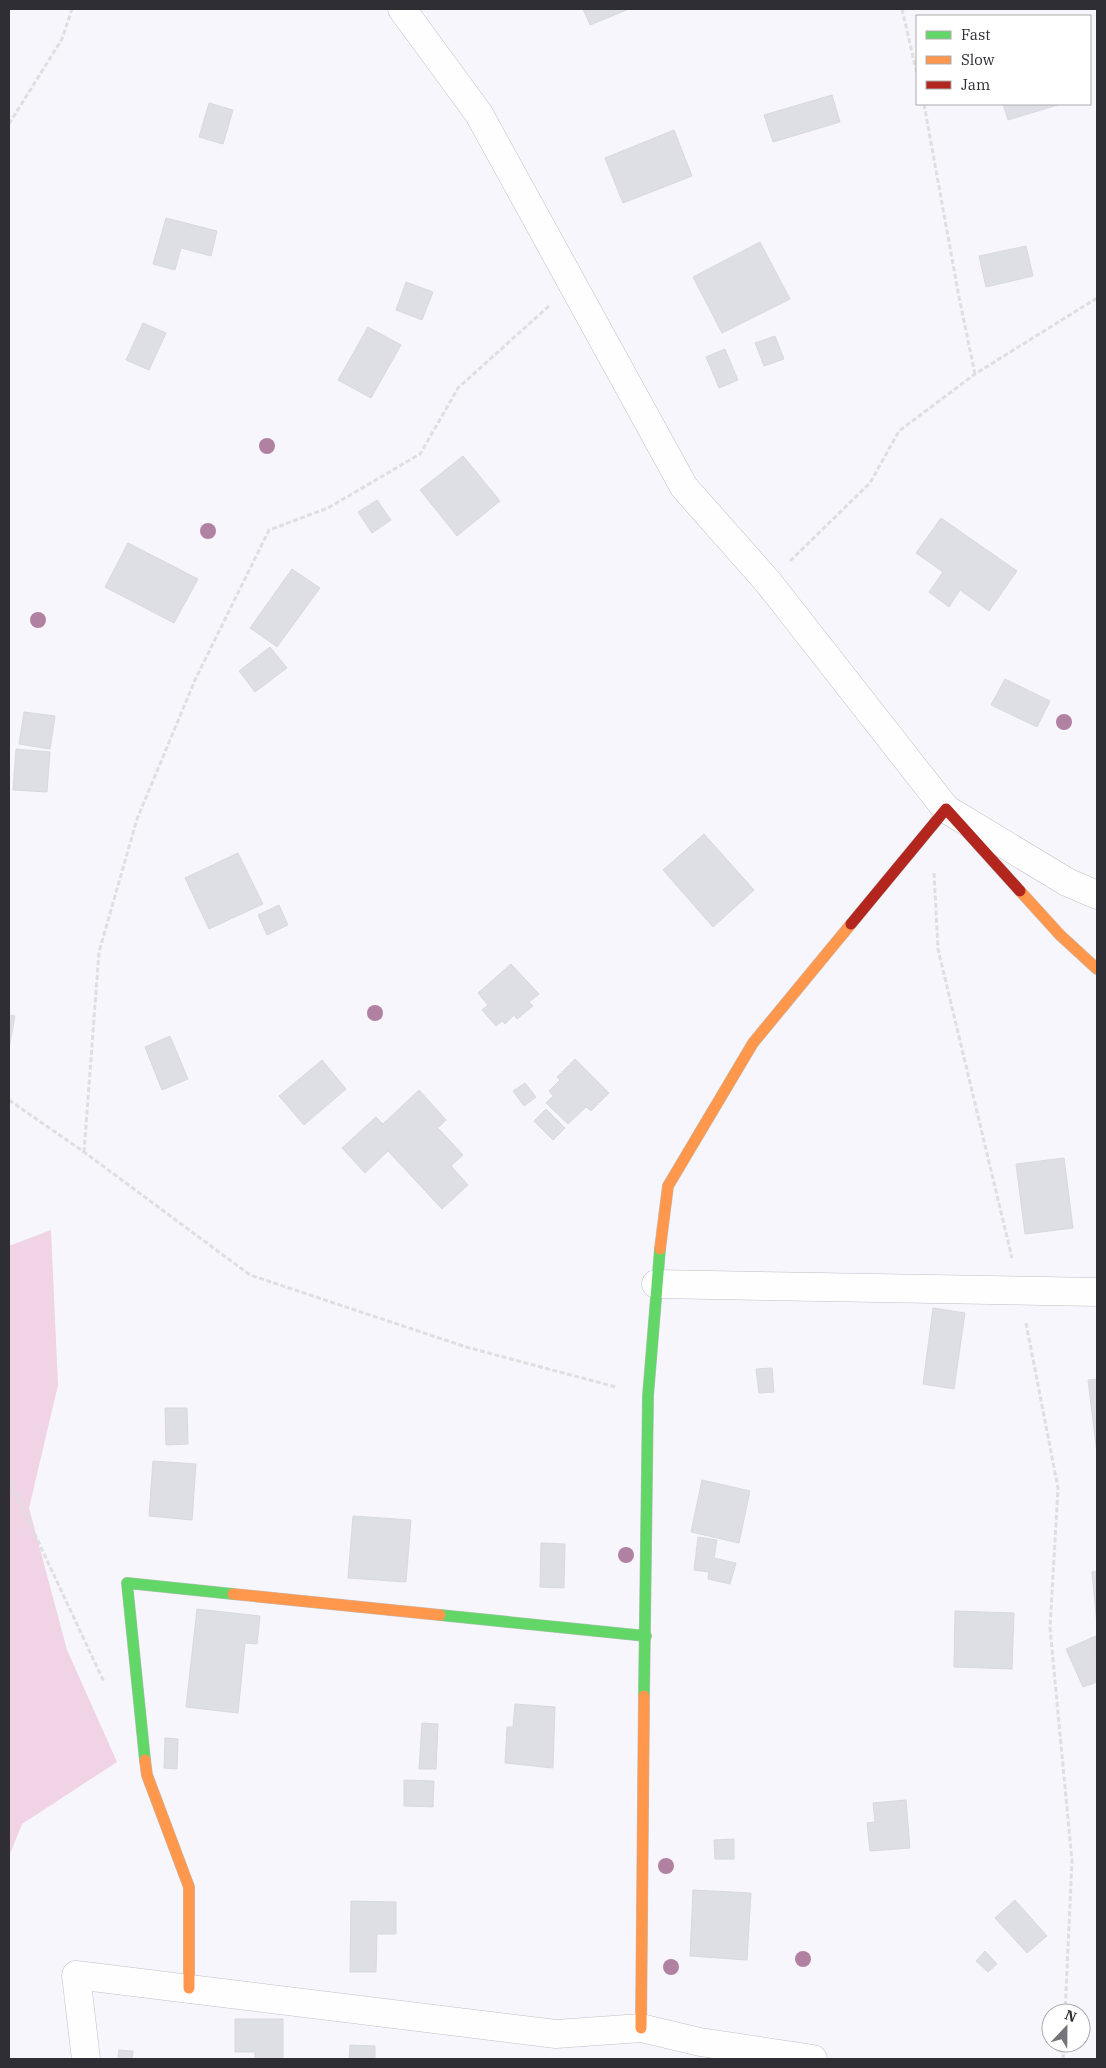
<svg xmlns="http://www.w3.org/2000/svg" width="1106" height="2068" viewBox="0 0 1106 2068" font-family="'IBM Plex Serif',serif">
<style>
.green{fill:#f0d3e4}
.building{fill:#dedfe5;stroke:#d8d9df}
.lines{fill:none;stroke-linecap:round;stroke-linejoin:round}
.street-casing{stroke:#c0c0c5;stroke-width:29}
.fast-casing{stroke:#c0c0c5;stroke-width:12}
.slow-casing{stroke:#c0c0c5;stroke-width:12}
.jam-casing{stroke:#c0c0c5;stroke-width:12}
.path{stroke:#dfdfe1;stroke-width:3;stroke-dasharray:5 2.5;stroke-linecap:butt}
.street{stroke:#fefeff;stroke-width:28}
.fast{stroke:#63d668;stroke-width:11}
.slow{stroke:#ff974d;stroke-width:11}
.jam{stroke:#b3261e;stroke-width:11}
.tree{fill:#b181a2}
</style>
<rect width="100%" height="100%" fill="#f7f6fc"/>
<!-- green -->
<path class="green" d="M 51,1230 L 58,1385 L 29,1508 L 67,1650 L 117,1762 L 22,1824 L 9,1856 L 9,1246 Z"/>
<!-- building -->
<path class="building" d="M 583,9 L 629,9 L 590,25 Z
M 832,95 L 840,122 L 773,142 L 764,115 Z
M 209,103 L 233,110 L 223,144 L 199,137 Z
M 1003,104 L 1061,104 L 1008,120 Z
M 674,130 L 692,176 L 623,203 L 605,158 Z
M 166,218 L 217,231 L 211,256 L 181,248 L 175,270 L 153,264 Z
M 760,242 L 790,299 L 722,333 L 693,277 Z
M 1026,246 L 1033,276 L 986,287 L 979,256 Z
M 406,282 L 433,292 L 422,320 L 396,310 Z
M 143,323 L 166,333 L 149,370 L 126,360 Z
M 368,327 L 401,345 L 371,398 L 338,380 Z
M 775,336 L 784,359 L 764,366 L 755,343 Z
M 725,349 L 738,380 L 719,388 L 706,357 Z
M 463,456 L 500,501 L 457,536 L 420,490 Z
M 377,500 L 391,520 L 372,533 L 358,512 Z
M 941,518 L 1017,571 L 989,611 L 960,590 L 949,607 L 929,592 L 943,572 L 916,553 Z
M 128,543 L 198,579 L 174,623 L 105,587 Z
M 292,569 L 320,588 L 277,647 L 250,628 Z
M 270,647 L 287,668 L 255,692 L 239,671 Z
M 1005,679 L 1050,701 L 1037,727 L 991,705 Z
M 24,712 L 55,716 L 50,749 L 19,744 Z
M 16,749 L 50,752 L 47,792 L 13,790 Z
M 704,834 L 754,890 L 713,927 L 663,870 Z
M 238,853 L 263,904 L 209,929 L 185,878 Z
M 279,905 L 288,925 L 267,935 L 258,915 Z
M 511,964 L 539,994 L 529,1002 L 533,1006 L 517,1019 L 514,1015 L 505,1024 L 502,1021 L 496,1026 L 482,1010 L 488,1005 L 478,993 Z
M 9,1015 L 15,1016 L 9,1049 Z
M 170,1036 L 188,1079 L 162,1090 L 145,1047 Z
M 575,1059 L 609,1093 L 591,1111 L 586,1107 L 568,1124 L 546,1103 L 553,1096 L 549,1091 L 560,1080 L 557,1077 Z
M 322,1060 L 346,1089 L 304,1125 L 279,1096 Z
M 525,1083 L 536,1097 L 524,1106 L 513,1091 Z
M 419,1090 L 446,1120 L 438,1128 L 463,1155 L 451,1166 L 468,1185 L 442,1209 L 388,1151 L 365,1173 L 342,1148 L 376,1117 L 383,1124 Z
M 546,1109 L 565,1128 L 553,1140 L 534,1121 Z
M 1064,1158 L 1073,1228 L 1025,1234 L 1016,1164 Z
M 933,1308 L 965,1313 L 954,1389 L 923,1384 Z
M 772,1368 L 774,1392 L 759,1393 L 756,1369 Z
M 1097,1379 L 1097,1454 L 1088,1380 Z
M 165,1408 L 187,1408 L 188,1444 L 166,1445 Z
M 153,1461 L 196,1464 L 192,1520 L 149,1516 Z
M 702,1480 L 750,1491 L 739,1543 L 691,1532 Z
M 353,1516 L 411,1520 L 406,1582 L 348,1578 Z
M 698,1537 L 717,1540 L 714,1558 L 736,1563 L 730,1584 L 708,1579 L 709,1572 L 694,1570 Z
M 541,1543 L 565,1544 L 564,1588 L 540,1587 Z
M 1097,1571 L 1097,1624 L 1092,1572 Z
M 197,1609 L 260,1616 L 257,1644 L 245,1643 L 238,1713 L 186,1707 Z
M 955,1611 L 1014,1613 L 1012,1669 L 954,1667 Z
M 1096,1636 L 1097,1682 L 1083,1687 L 1066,1649 Z
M 515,1704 L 555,1707 L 553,1768 L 505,1763 L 507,1727 L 513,1727 Z
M 422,1723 L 438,1724 L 436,1769 L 419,1769 Z
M 165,1738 L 178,1739 L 177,1769 L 164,1768 Z
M 404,1780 L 434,1781 L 433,1807 L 404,1806 Z
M 906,1800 L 910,1848 L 870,1851 L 867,1823 L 875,1822 L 873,1803 Z
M 734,1839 L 734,1859 L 715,1859 L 714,1840 Z
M 693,1890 L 751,1893 L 747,1960 L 690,1956 Z
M 1015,1900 L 1047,1936 L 1027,1953 L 995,1918 Z
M 351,1901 L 396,1902 L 396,1934 L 377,1934 L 376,1972 L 350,1972 Z
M 985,1951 L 997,1964 L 988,1972 L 976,1961 Z
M 235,2019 L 283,2019 L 283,2059 L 255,2059 L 255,2052 L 235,2052 Z
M 350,2045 L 375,2046 L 375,2059 L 349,2059 Z
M 119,2050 L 133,2051 L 132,2059 L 118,2059 Z"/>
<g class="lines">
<!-- street casing -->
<g class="street-casing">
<path id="street" d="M 402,9 L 479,114 L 684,487 L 768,582 L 946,809 L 1067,882 L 1097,895
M 656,1284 L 1097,1292
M 86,2059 L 76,1975 L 556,2034 L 641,2028 L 700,2042 L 813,2059"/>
</g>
<!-- fast casing -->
<g class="fast-casing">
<path id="fast" d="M 440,1615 L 646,1636
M 644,1696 L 648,1396 L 660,1249
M 145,1760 L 127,1583 L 233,1594"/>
</g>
<!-- slow casing -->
<g class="slow-casing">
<path id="slow" d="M 1020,891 L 1060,935 L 1097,969
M 660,1249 L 668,1186 L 753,1043 L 851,924
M 233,1594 L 440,1615
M 145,1760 L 147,1775 L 189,1887 L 189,1988
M 641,2028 L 644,1696"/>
</g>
<!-- jam casing -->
<g class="jam-casing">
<path id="jam" d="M 851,924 L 946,809 L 1020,891"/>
</g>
<!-- path -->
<path class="path" d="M 902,9 L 917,74
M 924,104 L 959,297 L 975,374
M 9,124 L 62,39 L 72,9
M 790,561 L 870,483 L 899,431 L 975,374 L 1097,298
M 934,873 L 938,949 L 1012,1258
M 9,1100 L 84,1152 L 250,1275 L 466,1347 L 616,1387
M 84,1152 L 99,952 L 137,819 L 195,680 L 269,530 L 328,508 L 420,454 L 458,388 L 550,305
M 1026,1323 L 1058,1488 L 1050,1628 L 1072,1861 L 1065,2013
M 9,1479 L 104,1682
M 1063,2059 L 1064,2043"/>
<!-- street -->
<use href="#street" class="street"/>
<!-- fast -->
<use href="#fast" class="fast"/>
<!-- slow -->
<use href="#slow" class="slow"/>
<!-- jam -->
<use href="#jam" class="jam"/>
</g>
<!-- trees -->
<g class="tree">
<circle cx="267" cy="446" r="8"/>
<circle cx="208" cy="531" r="8"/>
<circle cx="38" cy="620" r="8"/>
<circle cx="1064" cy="722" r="8"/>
<circle cx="375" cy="1013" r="8"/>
<circle cx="626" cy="1555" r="8"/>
<circle cx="666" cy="1866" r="8"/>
<circle cx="803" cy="1959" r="8"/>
<circle cx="671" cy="1967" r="8"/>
</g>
<!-- border -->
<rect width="1106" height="2068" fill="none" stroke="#2e2e34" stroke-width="20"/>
<!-- legend -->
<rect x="916" y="15" width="175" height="90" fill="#ffffff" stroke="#ababae"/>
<rect x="926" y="31" width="25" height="8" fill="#63d668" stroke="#ababae"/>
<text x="961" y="40" font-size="15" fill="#2e2e34">Fast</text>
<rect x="926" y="56" width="25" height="8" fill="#ff974d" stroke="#ababae"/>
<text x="961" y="65" font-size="15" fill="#2e2e34">Slow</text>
<rect x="926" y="81" width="25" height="8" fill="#b3261e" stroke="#ababae"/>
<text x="961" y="90" font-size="15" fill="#2e2e34">Jam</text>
<!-- north arrow -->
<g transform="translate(1066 2028) rotate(22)"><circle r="24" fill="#ffffff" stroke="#ababae"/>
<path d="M0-4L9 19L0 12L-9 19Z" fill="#74747a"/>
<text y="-8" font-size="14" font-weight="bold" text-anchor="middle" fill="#2e2e34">N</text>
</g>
</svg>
